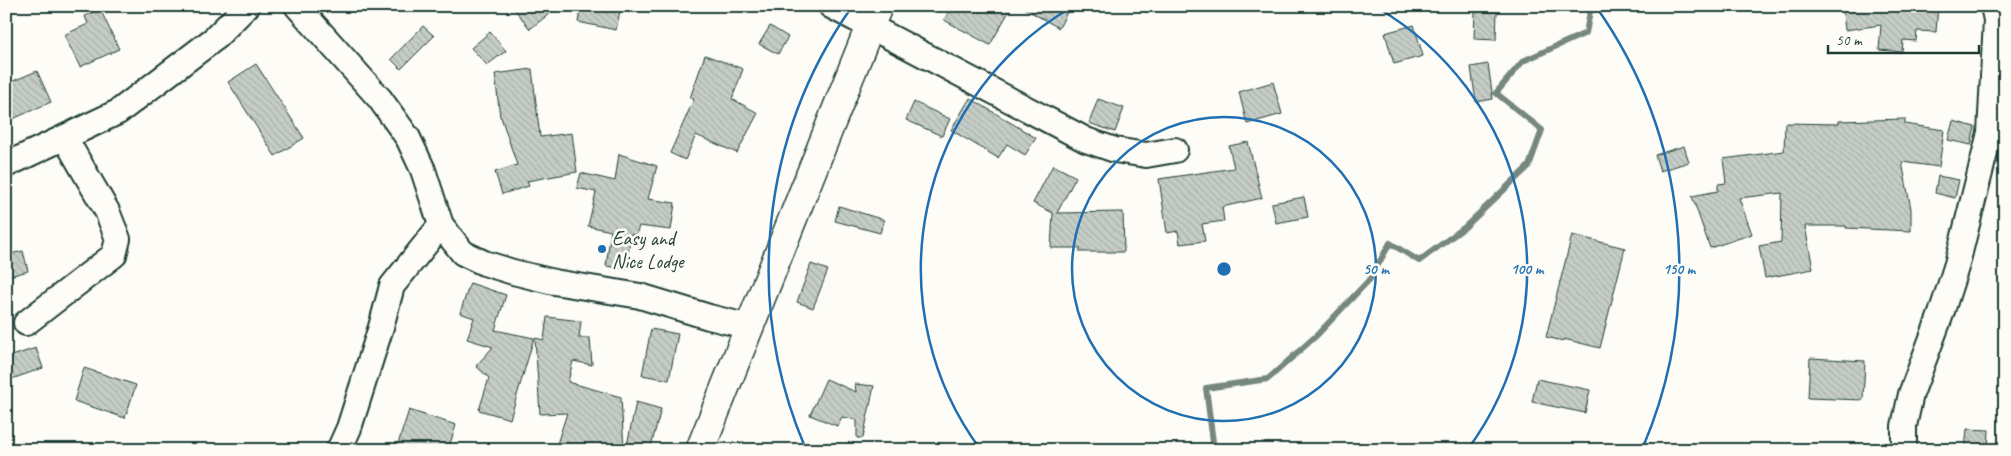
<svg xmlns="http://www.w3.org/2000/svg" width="2011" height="456" viewBox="0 0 2011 456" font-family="Caveat,sans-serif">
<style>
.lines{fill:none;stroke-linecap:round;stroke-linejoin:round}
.stream{stroke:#75877f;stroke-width:6}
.building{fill:url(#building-back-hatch);stroke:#1f3d34}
.minor-casing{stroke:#1f3d34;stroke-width:28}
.major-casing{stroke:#1f3d34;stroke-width:31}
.minor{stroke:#fdfcf7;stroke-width:24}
.major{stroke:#fdfcf7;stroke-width:28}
.ring{fill:none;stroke:#1f6fb2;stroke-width:2.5}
.poi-dot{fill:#1f6fb2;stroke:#fdfcf7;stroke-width:2}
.labels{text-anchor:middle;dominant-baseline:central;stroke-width:5;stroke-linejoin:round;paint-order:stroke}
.poi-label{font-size:20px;fill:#1f3d34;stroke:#fdfcf7;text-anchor:start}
.centre{fill:#1f6fb2;stroke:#fdfcf7;stroke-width:2.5}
.ring-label{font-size:15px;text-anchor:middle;font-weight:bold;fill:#1f6fb2;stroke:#fdfcf7;stroke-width:5;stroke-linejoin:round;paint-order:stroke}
</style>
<defs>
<pattern id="building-back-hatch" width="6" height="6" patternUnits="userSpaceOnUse" patternTransform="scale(1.25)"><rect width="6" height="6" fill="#c6cdc7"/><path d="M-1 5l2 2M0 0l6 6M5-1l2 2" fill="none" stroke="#aab1ac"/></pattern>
</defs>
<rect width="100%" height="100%" fill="#fdfcf7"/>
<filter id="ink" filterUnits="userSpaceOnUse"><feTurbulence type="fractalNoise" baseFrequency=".02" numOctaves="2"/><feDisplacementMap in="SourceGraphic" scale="10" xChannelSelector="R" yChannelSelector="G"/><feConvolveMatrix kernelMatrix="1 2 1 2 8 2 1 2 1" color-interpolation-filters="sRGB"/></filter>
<g filter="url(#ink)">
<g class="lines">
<!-- stream -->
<path class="stream" d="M 1214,450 L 1206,388 L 1268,379 L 1317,335 L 1370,279 L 1390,243 L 1419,261 L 1465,227 L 1529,166 L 1542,130 L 1496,93 L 1523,61 L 1586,33 L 1591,6"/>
</g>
<!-- building -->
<path class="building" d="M 512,6 L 559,6 L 530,29 Z
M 581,6 L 621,6 L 616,30 L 578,22 Z
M 952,6 L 1012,6 L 990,45 L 944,20 Z
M 1020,6 L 1070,6 L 1059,28 Z
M 1842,6 L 1938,6 L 1936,32 L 1917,31 L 1916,41 L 1903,40 L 1902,52 L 1879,50 L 1881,25 L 1845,30 Z
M 100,9 L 119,49 L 80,67 L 64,35 L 88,24 L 85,16 Z
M 1475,12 L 1497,12 L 1496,40 L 1474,39 Z
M 1414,25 L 1423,56 L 1394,64 L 1385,33 Z
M 423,26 L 434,36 L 401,69 L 391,59 Z
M 770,26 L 788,37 L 778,54 L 759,44 Z
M 490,32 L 506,51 L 487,65 L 471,48 Z
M 705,55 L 743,69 L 732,99 L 758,113 L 737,153 L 696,135 L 685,160 L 670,153 L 694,99 L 690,98 Z
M 256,64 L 304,138 L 275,156 L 228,82 Z
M 1488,64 L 1493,99 L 1476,102 L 1471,67 Z
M 532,69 L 540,137 L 572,133 L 577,172 L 527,181 L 529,186 L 502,194 L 495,172 L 517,165 L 501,117 L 500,117 L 495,74 Z
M 37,71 L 51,102 L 6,122 L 6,84 Z
M 1273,82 L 1282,114 L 1247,124 L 1239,92 Z
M 970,98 L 1036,138 L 1025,155 L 1007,144 L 998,158 L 951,130 Z
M 1098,99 L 1124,108 L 1115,132 L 1089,123 Z
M 914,102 L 950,119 L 942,136 L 906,120 Z
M 1905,119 L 1905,124 L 1944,130 L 1939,167 L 1902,162 L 1911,209 L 1911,231 L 1846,228 L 1846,226 L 1805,226 L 1813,269 L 1765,278 L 1759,246 L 1781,242 L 1782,193 L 1739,198 L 1752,234 L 1710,248 L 1692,196 L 1718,191 L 1718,184 L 1726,183 L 1723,159 L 1784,151 L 1785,123 L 1839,124 L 1839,121 Z
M 1953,121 L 1975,127 L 1971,145 L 1948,140 Z
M 1248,142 L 1262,198 L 1222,207 L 1224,221 L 1202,224 L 1205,241 L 1180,244 L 1178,231 L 1167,233 L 1159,179 L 1234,168 L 1229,146 Z
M 1684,146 L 1689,162 L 1660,171 L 1655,155 Z
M 619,154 L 657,166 L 648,199 L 675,203 L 671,230 L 639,226 L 636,236 L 631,234 L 626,269 L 606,266 L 611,231 L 588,226 L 596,192 L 577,188 L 581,173 L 615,181 Z
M 1053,165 L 1076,177 L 1057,213 L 1123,212 L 1124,252 L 1080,252 L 1080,248 L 1051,248 L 1053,213 L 1033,203 Z
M 1938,176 L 1959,180 L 1955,198 L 1935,193 Z
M 1304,197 L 1308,217 L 1276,223 L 1272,203 Z
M 839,206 L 884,220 L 880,233 L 835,221 Z
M 1572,235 L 1625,248 L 1600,348 L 1564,339 L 1563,341 L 1546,337 Z
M 23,251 L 28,271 L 6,277 L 6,255 Z
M 811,264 L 828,270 L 813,308 L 797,302 Z
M 470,283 L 506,295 L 495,330 L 534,338 L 510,419 L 479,410 L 489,378 L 476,366 L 493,347 L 467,339 L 474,318 L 460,313 Z
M 547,317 L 581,321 L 579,338 L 590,338 L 592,365 L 573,361 L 568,382 L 621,397 L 624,450 L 555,450 L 567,413 L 540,414 L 535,338 L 544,340 Z
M 651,329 L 678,334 L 669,380 L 642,375 Z
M 36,348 L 43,368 L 6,381 L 6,358 Z
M 1810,358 L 1865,361 L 1863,400 L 1808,398 Z
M 84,368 L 136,385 L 125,418 L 74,401 Z
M 826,379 L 856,392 L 855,384 L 874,386 L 863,438 L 857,438 L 857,420 L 842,417 L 837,426 L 810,415 Z
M 1537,379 L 1590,390 L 1585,413 L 1532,402 Z
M 636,402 L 661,409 L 650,450 L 626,450 Z
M 409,410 L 456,425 L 448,450 L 396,450 Z
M 1967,429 L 1989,430 L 1988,450 L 1965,450 Z"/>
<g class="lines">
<!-- minor casing -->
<g class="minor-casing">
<path id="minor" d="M 297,6 L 380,99 L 408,138 L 423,170 L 441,225 L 463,253 L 484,263 L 513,272 L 554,282 L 640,296 L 709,317 L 750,327
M 831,6 L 1086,140 L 1115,150 L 1146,155 L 1175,150
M 6,165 L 118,112 L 214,39 L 247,6
M 26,323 L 114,255 L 118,239 L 107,211 L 65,138
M 339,450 L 349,428 L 381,327 L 392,286 L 441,225
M 1904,450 L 1904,426 L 1911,394 L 1941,314 L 1957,264 L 1990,133 L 1996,20 L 1993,6"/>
</g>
<!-- major casing -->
<g class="major-casing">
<path id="major" d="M 700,450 L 878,6"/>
</g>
<!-- minor -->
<use href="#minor" class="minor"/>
<!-- major -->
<use href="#major" class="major"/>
</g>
</g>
<!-- distance rings -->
<g class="ring">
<circle cx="1224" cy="269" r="152"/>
<path d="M980 449A303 303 0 0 1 1072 7M1376 7A303 303 0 0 1 1468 449"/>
<path d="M805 447A455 455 0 0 1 851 8M1597 8A455 455 0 0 1 1643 447"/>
</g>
<!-- markers -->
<circle class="poi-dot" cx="602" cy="249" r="5"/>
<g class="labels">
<!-- poi labels -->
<g class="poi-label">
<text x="612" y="238">Easy and<tspan x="612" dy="23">Nice Lodge</tspan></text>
</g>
</g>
<circle cx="1224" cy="269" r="8" class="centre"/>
<g class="ring-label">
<text x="1376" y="274">50 m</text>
<text x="1527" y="274">100 m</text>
<text x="1679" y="274">150 m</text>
</g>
<!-- margin -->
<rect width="2011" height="456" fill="none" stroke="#fdfcf7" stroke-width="25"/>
<rect x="12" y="12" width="1986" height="431" fill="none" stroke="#1f3d34" stroke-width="2" filter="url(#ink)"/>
<!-- scale -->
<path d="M1828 45v8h151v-8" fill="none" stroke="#1f3d34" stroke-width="2.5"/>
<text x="1836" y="45" font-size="15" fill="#1f3d34" stroke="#fdfcf7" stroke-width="4" paint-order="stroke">50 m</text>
</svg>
